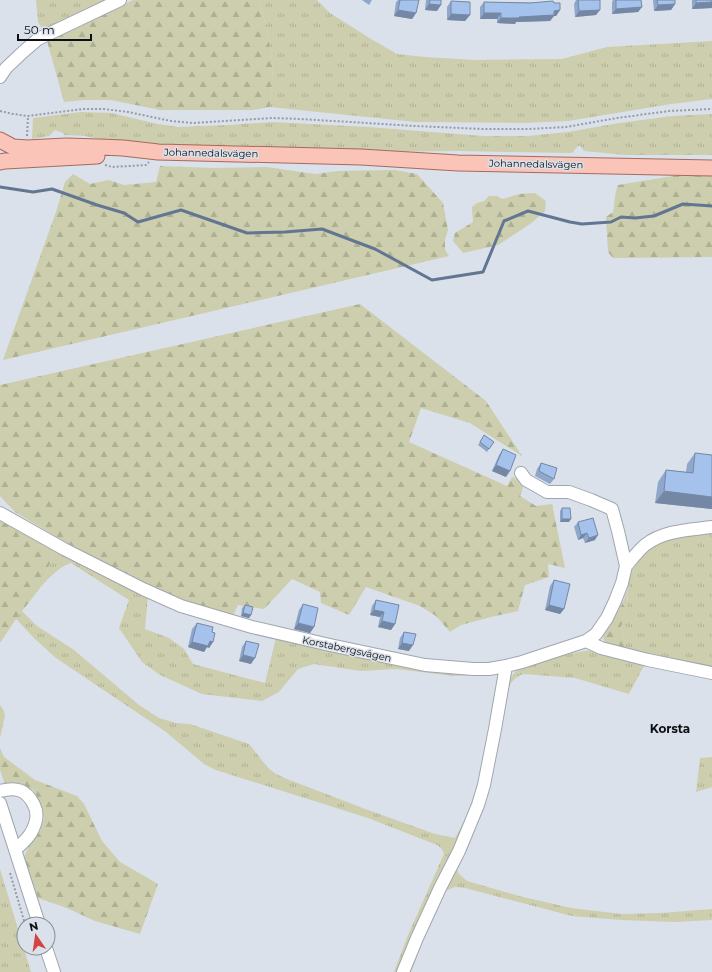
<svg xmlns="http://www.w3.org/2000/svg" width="712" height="972" viewBox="0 0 712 972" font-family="Montserrat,sans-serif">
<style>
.grass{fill:url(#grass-tufts)}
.forest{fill:url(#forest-firs)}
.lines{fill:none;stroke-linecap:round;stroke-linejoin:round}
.stream{stroke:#627693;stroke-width:3}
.minor-casing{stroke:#a0a6af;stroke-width:14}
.major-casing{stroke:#a46b5f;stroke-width:17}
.path{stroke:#979ca3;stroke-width:2;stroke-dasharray:2 2;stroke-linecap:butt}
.minor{stroke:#fff;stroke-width:12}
.major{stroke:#fac4b8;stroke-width:15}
.wall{fill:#8ea7cb}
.shaded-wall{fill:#7488a5}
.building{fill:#a5c2ec;stroke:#7488a5}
.labels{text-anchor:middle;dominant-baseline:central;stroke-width:3;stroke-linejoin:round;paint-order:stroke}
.street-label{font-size:10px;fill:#0d0f12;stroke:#dae1ea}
.quarter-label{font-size:12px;font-weight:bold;fill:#0d0f12;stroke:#dae1ea}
</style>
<defs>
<pattern id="grass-tufts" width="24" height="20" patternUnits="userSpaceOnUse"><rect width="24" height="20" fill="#cccead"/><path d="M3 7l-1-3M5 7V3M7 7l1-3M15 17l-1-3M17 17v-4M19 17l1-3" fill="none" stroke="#aeb094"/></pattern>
<pattern id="forest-firs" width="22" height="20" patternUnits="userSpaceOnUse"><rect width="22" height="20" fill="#cccead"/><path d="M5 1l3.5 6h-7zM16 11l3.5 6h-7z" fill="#aeb094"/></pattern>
</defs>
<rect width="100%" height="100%" fill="#dae1ea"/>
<!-- grass -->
<path class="grass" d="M 36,0 L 106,0 L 47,29 L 41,27 L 38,22 Z
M 259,0 L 317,0 L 330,13 L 371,39 L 397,54 L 425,57 L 475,60 L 562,59 L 607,47 L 712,41 L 712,99 L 671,104 L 568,121 L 525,123 L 416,122 L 270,107 L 273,67 L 268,33 Z
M 81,112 L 111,113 L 158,124 L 178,127 L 229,125 L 272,122 L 368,127 L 483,136 L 528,136 L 568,132 L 619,123 L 672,116 L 712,114 L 712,155 L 625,155 L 584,151 L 580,146 L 578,146 L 572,153 L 458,151 L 362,152 L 188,146 L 121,143 L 85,136 L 64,135 L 63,133 L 55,130 L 49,136 L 32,139 L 33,118 Z
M 712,530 L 712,669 L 627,651 L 621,627 L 627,606 L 629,577 L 634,567 L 643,554 L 655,543 L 676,536 Z
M 56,548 L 148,596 L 145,629 L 169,638 L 184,649 L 193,664 L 265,683 L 276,638 L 490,673 L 483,675 L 454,676 L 396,669 L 361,671 L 314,664 L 298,669 L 279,692 L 262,701 L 202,694 L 160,675 L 142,662 L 119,628 L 129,600 L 71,563 C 57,568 49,578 40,588 Z
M 22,611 L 37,626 L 74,650 L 139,705 L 159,718 L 176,723 L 190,724 L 249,744 L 268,768 L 276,774 L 287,779 L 368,810 L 435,834 L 455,838 L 467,816 L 478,783 L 490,727 L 492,727 L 470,816 L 398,972 L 394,972 L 408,935 L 444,854 L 442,849 L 437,845 L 368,818 L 216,770 L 204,764 L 166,732 L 56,658 L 35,639 L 16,619 Z
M 594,650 L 646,662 L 629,694 L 575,678 L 523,674 C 509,680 509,688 504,700 C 507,686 508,678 519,668 C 543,661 569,652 594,650 Z
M 712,757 L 712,787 L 696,792 L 700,758 Z
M 456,867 L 459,874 L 467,881 L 519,896 L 571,908 L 621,914 L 661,913 L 712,909 L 712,920 L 674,922 L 622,920 L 572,916 L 465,888 L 455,887 L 445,891 L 424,938 L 411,972 L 407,972 Z
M 0,869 L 31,972 L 0,972 Z"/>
<!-- forest -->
<path class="forest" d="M 133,0 L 259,0 L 268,33 L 273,67 L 270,107 L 252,110 L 160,110 L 111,100 L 84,100 L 64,102 L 47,41 Z
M 160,166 L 212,168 L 267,167 L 315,174 L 338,171 L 395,170 L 417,174 L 443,203 L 448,230 L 445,240 L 445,250 L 449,256 L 3,360 L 56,212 L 65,182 L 73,174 L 90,184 L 109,180 L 124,185 L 156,182 Z
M 679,175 L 712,176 L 712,257 L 613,258 L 608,252 L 606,217 L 613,212 C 615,202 614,195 618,185 Z
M 535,193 L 546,201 L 545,211 L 530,224 L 498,245 L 463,253 L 453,241 L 455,233 L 473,222 L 472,207 L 477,203 L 484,201 L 489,196 L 496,196 L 503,199 L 519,194 Z
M 360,304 L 486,401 L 522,456 L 470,423 L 421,408 L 409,442 L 507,486 L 512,477 L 525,482 L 520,496 L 536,506 L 552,504 L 565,568 L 548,564 L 549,577 L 525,585 L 518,611 L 491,617 L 461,625 L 450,632 L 436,616 L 420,606 L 366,587 L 349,615 L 321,603 L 320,592 L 292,579 L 264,609 L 238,605 L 232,618 L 189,603 L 151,588 L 97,561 L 15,512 L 0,496 L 0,385 Z
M 0,519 L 56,548 L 40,588 L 16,619 L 0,643 Z
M 628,588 L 627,606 L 621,627 L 627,651 C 617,648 604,648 603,636 L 622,604 Z
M 0,705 L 3,709 L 5,715 L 0,738 L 0,748 L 4,757 L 35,780 L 77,796 L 84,804 L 102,841 L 120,862 L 158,884 L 140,934 L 95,921 L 67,908 L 38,898 L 24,857 L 29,846 L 39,833 L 44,819 L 41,804 L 33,790 L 19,783 L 5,784 L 0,770 Z"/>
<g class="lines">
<!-- stream -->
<path class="stream" d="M 0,187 L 33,192 L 52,189 L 97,205 L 124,213 L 138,222 L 181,210 L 247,233 L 285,232 L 322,229 L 375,249 L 432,280 L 483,272 L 504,221 L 528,211 L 570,222 L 582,224 L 611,222 L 621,217 L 635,218 L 654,216 L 683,204 L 712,206"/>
<!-- minor casing -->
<g class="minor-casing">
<path id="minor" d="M 0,77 L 6,68 L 23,52 L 38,39 L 120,0
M 521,473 L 526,480 L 547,492 L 569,492 L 591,500 L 612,509 L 618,531 L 626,566 L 622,583 L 615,601 L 607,618 L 596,634 L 586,641
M 0,513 L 64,549 L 143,589 L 181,606 L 252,627 L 330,645 L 425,665 L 473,669 L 489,669 L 506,666 L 522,662 L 586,641 L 601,648 L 648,660 L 712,673
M 626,566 C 632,559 638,551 645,545 C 664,530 690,530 712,527
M 0,791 C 16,787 26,789 34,805 C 36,809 37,815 36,820 C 33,834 25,841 15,850
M 0,803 L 39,924
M 46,948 L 54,972
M 403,972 L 417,938 L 440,888 L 459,851 L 478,805 L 484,785 L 495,729 L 506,666"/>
</g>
<!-- major casing -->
<g class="major-casing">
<path id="major" d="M 0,140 L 13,147 L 27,148 L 66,146 L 100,147 L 123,148 L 158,152 L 361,157 L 458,163 L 712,168
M 0,162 L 5,161 L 97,156"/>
</g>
<!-- path -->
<path class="path" d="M 0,111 L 13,114 L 28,116 L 84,109 L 104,109 L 128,112 L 171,121 L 192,123 L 272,118 L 301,119 L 415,126 L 483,129 L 529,129 L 566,127 L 617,118 L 669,111 L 712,109
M 27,136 L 28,116
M 105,165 L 112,167 L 146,165 L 149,162
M 10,873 L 25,924"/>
<!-- minor -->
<use href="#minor" class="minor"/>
<!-- major -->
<use href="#major" class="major"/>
</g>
<!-- wall -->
<path class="wall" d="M 362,0 L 372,0 L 369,5 Z
M 398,0 L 419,0 L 416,13 L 412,19 L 394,16 L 396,2 Z
M 426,0 L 441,0 L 437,11 L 425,10 Z
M 576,0 L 600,0 L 596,15 L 575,17 L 574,4 Z
M 613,0 L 641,0 L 642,7 L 638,12 L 612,14 L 612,2 Z
M 653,0 L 675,0 L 675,4 L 671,10 L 654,11 Z
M 692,0 L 712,0 L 712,8 L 692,9 Z
M 451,1 L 470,15 L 465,21 L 447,20 L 447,7 Z
M 484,2 L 554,3 L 560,10 L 556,16 L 554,16 L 550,21 L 516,22 L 515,24 L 497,23 L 497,19 L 480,19 L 480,7 Z
M 484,435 L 494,442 L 487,452 L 478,445 Z
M 503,449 L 506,477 L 492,471 L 499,455 Z
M 695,453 L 712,509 L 655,503 L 658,482 L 666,470 L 686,472 L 687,464 Z
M 541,463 L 554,479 L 550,484 L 535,476 L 537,469 Z
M 562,508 L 569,522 L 560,522 L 560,511 Z
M 578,522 L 595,540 L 585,543 L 583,538 L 578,540 L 574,527 Z
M 554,580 L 564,609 L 560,614 L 545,610 L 550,586 Z
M 376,600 L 395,624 L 391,630 L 378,627 L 380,617 L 370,615 L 372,606 Z
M 303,604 L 314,627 L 310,633 L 294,629 L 299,610 Z
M 245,605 L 251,615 L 249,618 L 241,616 L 242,608 Z
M 197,623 L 212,632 L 213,642 L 209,648 L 207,647 L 204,652 L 188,647 L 192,629 Z
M 404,632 L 409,651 L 398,649 L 400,638 Z
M 246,641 L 251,664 L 239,661 L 242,647 Z"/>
<!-- shaded-wall -->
<path class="shaded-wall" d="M 712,2 L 712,8 L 692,9 L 696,3 Z
M 429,4 L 441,5 L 437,11 L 425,10 Z
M 675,4 L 671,10 L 654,11 L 658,5 Z
M 642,7 L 638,12 L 612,14 L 616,9 Z
M 398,10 L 416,13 L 412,19 L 394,16 Z
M 560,10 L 556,16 L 554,16 L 550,21 L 516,22 L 515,24 L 497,23 L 501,18 L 519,17 L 554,11 Z
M 600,10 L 596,15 L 575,17 L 579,11 Z
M 484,13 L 501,13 L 497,19 L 480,19 Z
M 451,14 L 470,15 L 465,21 L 447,20 Z
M 496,465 L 510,471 L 506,477 L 492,471 Z
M 664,491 L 712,497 L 712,509 L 655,503 Z
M 562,519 L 571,519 L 569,522 L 560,522 Z
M 587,533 L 583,538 L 578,540 L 581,535 Z
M 598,535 L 595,540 L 585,543 L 589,538 Z
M 549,605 L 564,609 L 560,614 L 545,610 Z
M 374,610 L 384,612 L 380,617 L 370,615 Z
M 243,613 L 251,615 L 249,618 L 241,616 Z
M 382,621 L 395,624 L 391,630 L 378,627 Z
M 298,623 L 314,627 L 310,633 L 294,629 Z
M 210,641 L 213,642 L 209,648 L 207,647 L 204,652 L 188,647 L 192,642 Z
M 402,643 L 413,645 L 409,651 L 398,649 Z
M 243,655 L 255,658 L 251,664 L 239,661 Z"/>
<!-- building -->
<path class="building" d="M 400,0 L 419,0 L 416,13 L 398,10 Z
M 430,0 L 441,0 L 441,5 L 429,4 Z
M 578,0 L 600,0 L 600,10 L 579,11 Z
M 616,0 L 641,0 L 642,7 L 616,9 Z
M 657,0 L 675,0 L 675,4 L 658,5 Z
M 696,0 L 712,0 L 712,2 L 696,3 Z
M 451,1 L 470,2 L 470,15 L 451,14 Z
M 553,1 L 554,3 L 560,3 L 560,10 L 554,11 L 554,15 L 519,17 L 519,18 L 501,18 L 501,13 L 484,13 L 484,2 L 530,3 Z
M 484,435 L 494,442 L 489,449 L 480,442 Z
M 503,449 L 516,455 L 510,471 L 496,465 Z
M 695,453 L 712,455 L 712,497 L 664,491 L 666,470 L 693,473 Z
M 541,463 L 557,468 L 554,479 L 539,471 Z
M 562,508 L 570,508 L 571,519 L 562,519 Z
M 593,518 L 598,535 L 589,538 L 587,533 L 581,535 L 578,522 Z
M 554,580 L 570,584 L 564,609 L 549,605 Z
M 376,600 L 399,605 L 395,624 L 382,621 L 384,612 L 374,610 Z
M 303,604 L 318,608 L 314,627 L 298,623 Z
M 245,605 L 253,607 L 251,615 L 243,613 Z
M 197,623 L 213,627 L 212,632 L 215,633 L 213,642 L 210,641 L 208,646 L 192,642 Z
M 404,632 L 416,634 L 413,645 L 402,643 Z
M 246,641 L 259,644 L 255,658 L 243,655 Z"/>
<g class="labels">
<!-- street labels -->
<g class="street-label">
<text transform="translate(211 153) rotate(1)">Johannedalsvägen</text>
<text transform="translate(536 164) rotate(1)">Johannedalsvägen</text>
<text transform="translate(347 649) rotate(12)">Korstabergsvägen</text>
</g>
<!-- quarter labels -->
<g class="quarter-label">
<text x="670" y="728">Korsta</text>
</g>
</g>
<!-- north arrow -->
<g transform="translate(36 936) rotate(347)"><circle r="19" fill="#dae1ea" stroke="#888d94"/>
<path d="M0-3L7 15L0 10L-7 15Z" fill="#d24341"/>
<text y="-6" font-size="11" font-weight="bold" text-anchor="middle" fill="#0d0f12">N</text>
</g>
<!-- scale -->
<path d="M18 34v6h73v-6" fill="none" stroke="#0d0f12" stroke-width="2"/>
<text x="24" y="34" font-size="12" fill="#0d0f12" stroke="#dae1ea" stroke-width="3" paint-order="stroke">50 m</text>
</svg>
